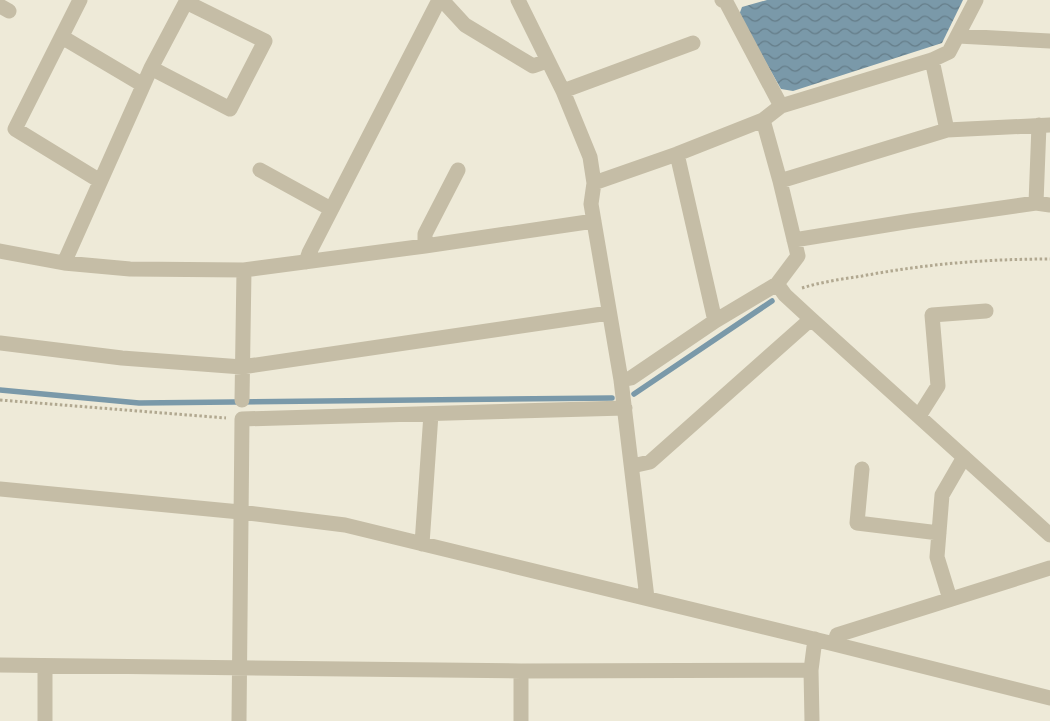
<svg xmlns="http://www.w3.org/2000/svg" width="1050" height="721" viewBox="0 0 1050 721" font-family="'Asap Condensed',sans-serif">
<style>
.water{fill:url(#water-waves)}
.lines{fill:none;stroke-linecap:round;stroke-linejoin:round}
.stream{stroke:#7a99a9;stroke-width:5.5}
.path{stroke:#b1a890;stroke-width:3;stroke-dasharray:2.5 2.5;stroke-linecap:butt}
.minor{stroke:#c5bda6;stroke-width:15}
</style>
<defs>
<pattern id="water-waves" width="16" height="10" patternUnits="userSpaceOnUse" patternTransform="scale(1.25)"><rect width="16" height="10" fill="#7a99a9"/><path d="M0 5q4-4 8 0t8 0" fill="none" stroke="#657d89"/></pattern>
</defs>
<rect width="100%" height="100%" fill="#eeead8"/>
<!-- water -->
<path class="water" d="M 767,0 L 963,0 L 942,43 L 793,91 L 781,89 L 739,15 L 742,7 Z"/>
<g class="lines">
<!-- stream -->
<path class="stream" d="M 0,390 L 139,403 L 612,398
M 634,394 L 772,301"/>
<!-- path -->
<path class="path" d="M 802,288 C 821,282 842,279 862,276 C 926,264 986,259 1050,259
M 0,400 L 226,418"/>
<!-- minor -->
<path class="minor" d="M 80,0 L 15,129 L 100,181
M 442,0 L 465,25 L 533,66 L 547,61
M 518,0 L 563,91 L 590,157 L 594,183 L 591,204 L 621,380 L 647,598
M 722,0 L 726,2 L 781,106
M 0,6 L 9,11
M 958,36 L 1050,41
M 62,37 L 143,85
M 932,60 L 947,130 L 1050,125
M 151,68 L 230,109 L 265,41 L 186,2
M 563,91 L 693,43
M 677,154 L 715,321
M 260,170 L 331,209
M 780,181 L 947,130
M 594,183 L 677,154 L 763,120 L 781,106 L 932,60 L 949,52 L 976,0
M 1036,203 L 1039,125
M 794,240 L 911,221 L 1036,203 L 1050,205
M 425,246 L 425,234 L 458,170
M 0,251 L 64,263 L 130,269 L 244,270 L 425,246 L 594,221
M 306,262 L 309,253 L 439,0
M 64,263 L 151,68 L 187,0
M 777,284 L 785,295 L 811,319 L 1050,535
M 0,343 L 122,358 L 242,367 L 609,313
M 621,380 L 631,378 L 715,321 L 777,284 L 798,256 L 780,181 L 763,120
M 242,400 L 244,270
M 919,416 L 938,386 L 932,315 L 986,311
M 632,466 L 650,462 L 811,319
M 862,469 L 857,523 L 939,533
M 0,489 L 240,512 L 345,525 L 834,644 L 1050,698
M 422,544 L 431,414
M 950,599 L 937,557 L 942,495 L 964,457
M 834,644 L 837,635 L 1050,568
M 0,665 L 521,671 L 811,670
M 45,721 L 45,666
M 239,721 L 242,419 L 625,408
M 521,721 L 521,671
M 812,721 L 811,670 L 815,639"/>
</g>
</svg>
